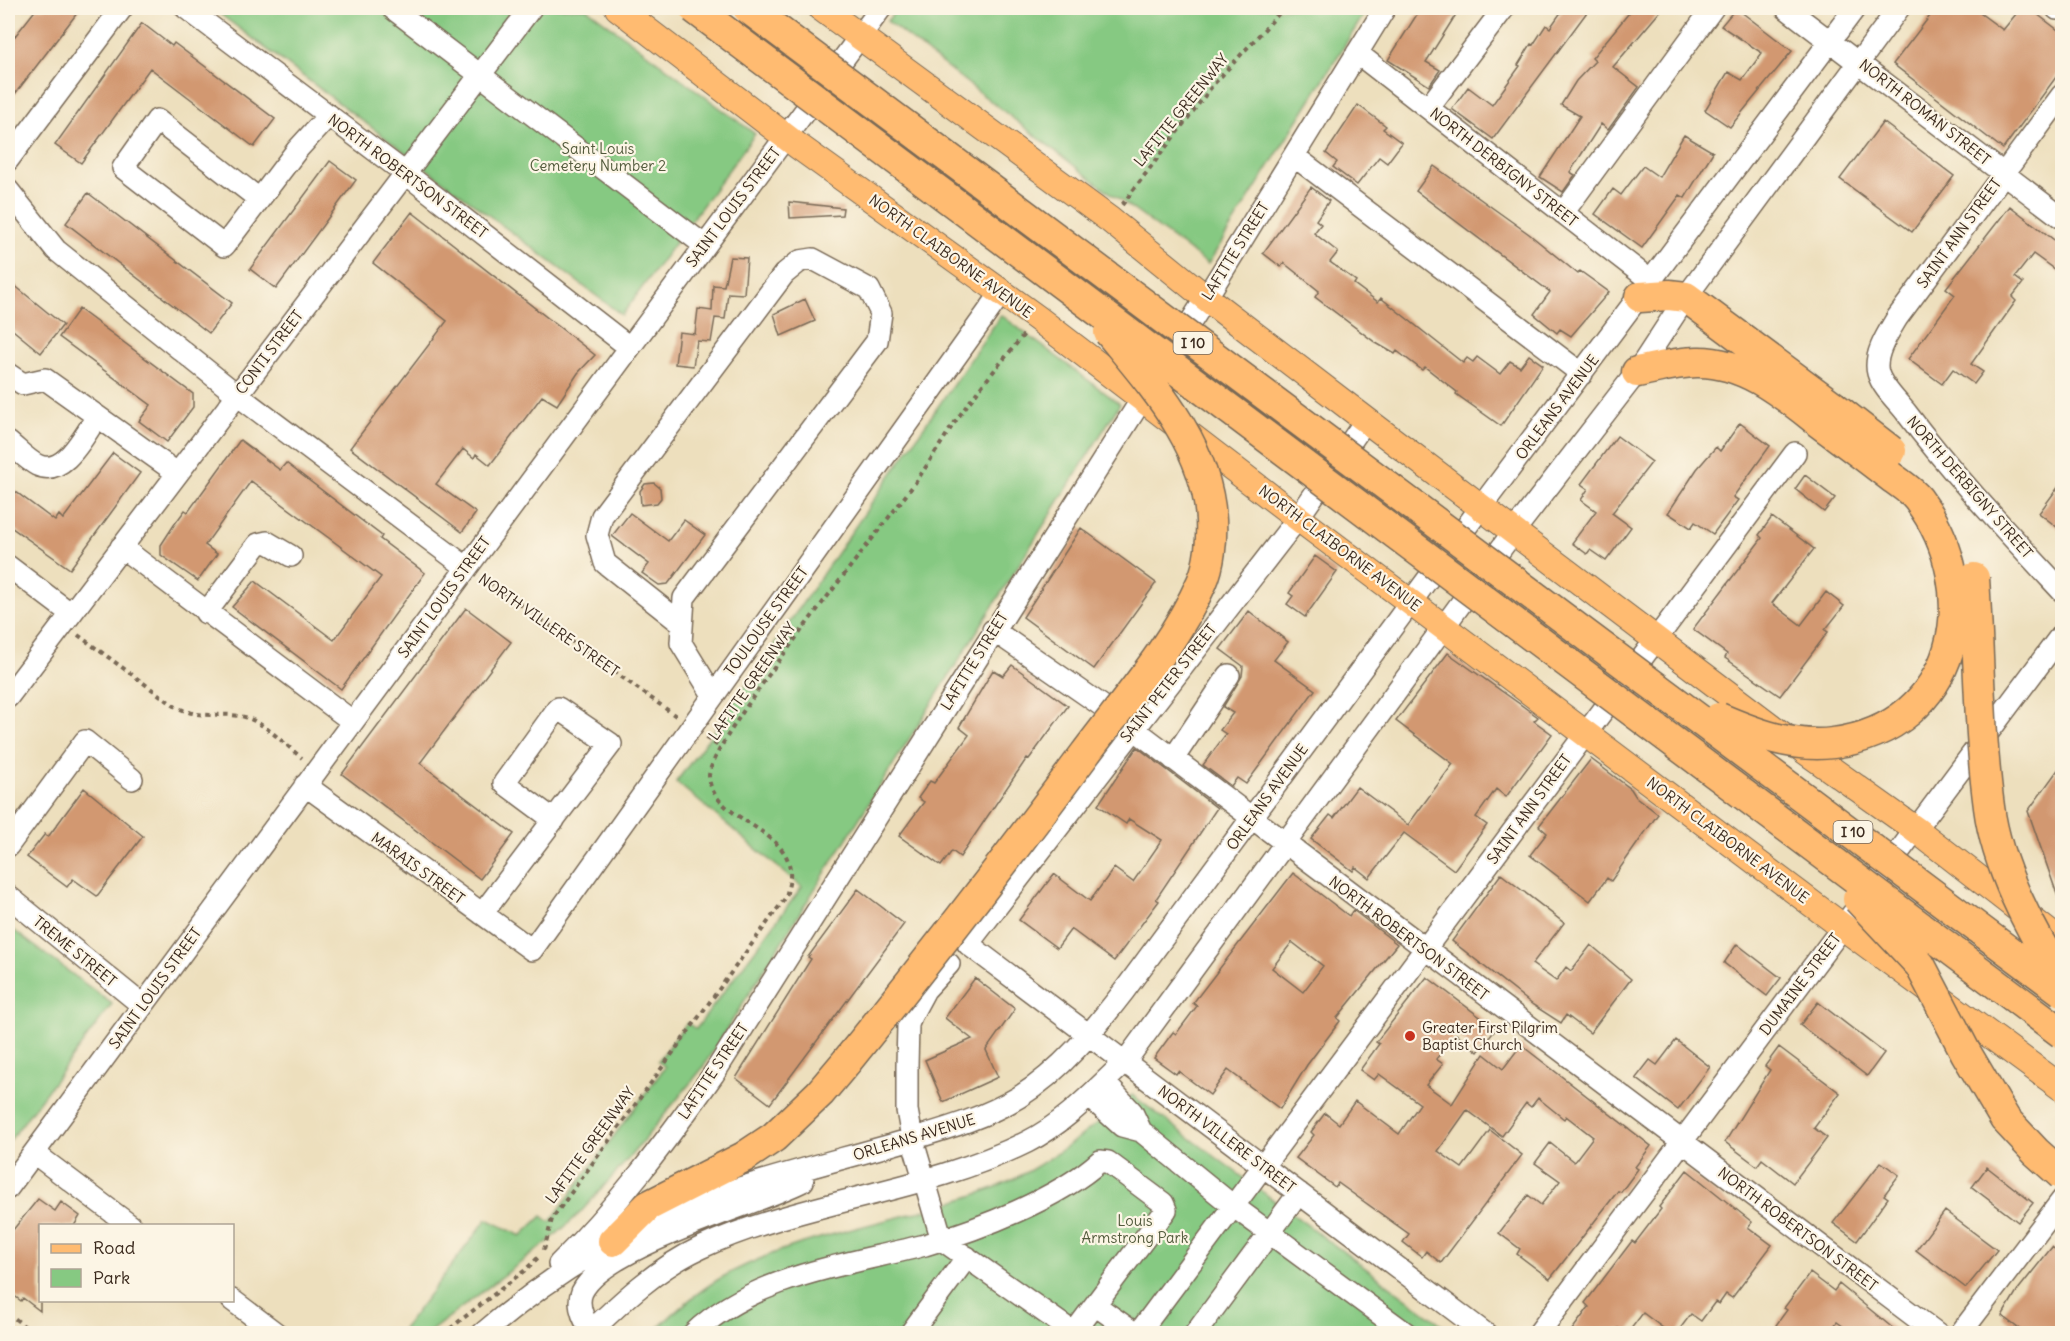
<svg xmlns="http://www.w3.org/2000/svg" width="2070" height="1341" viewBox="0 0 2070 1341" font-family="Delius,sans-serif">
<style>
.green{fill:#86c982;stroke:#607a50;stroke-width:1.5}
.building{fill:#d29871;fill-rule:evenodd}
.lines{fill:none;stroke-linecap:round;stroke-linejoin:round}
.minor-casing{stroke:#796956;stroke-width:24}
.major-casing{stroke:#796956;stroke-width:28}
.highway-casing{stroke:#796956;stroke-width:33}
.path{stroke:#796956;stroke-width:4;stroke-dasharray:4.5 4.5;stroke-linecap:butt}
.minor{stroke:#fff;stroke-width:21}
.major{stroke:#ffbb71;stroke-width:26}
.highway{stroke:#ffbb71;stroke-width:30}
.highway-bridge-casing{stroke:#796956;stroke-width:33;stroke-linecap:butt}
.highway-bridge{stroke:#ffbb71;stroke-width:30}
.poi-dot{fill:#c8321e;stroke:#fcf5e5;stroke-width:2}
.labels{text-anchor:middle;dominant-baseline:central;stroke-width:4.5;stroke-linejoin:round;paint-order:stroke}
.shield{fill:#fcf5e5;stroke:#75675a;stroke-width:1.5}
.shield-label{font-size:14px;font-weight:bold;fill:#3b2a1e}
.street-label{font-size:15px;fill:#3b2a1e;stroke:#fcf5e5}
.park-label{font-size:15px;fill:#525a3c;stroke:#fcf5e5}
.poi-label{font-size:15px;fill:#3b2a1e;stroke:#fcf5e5;text-anchor:start}
</style>
<rect width="100%" height="100%" fill="#fcf5e5"/>
<filter id="ink" filterUnits="userSpaceOnUse"><feTurbulence type="fractalNoise" baseFrequency=".0167" numOctaves="2"/><feDisplacementMap in="SourceGraphic" scale="12" xChannelSelector="R" yChannelSelector="G"/><feConvolveMatrix kernelMatrix="1 2 1 2 8 2 1 2 1" color-interpolation-filters="sRGB"/></filter>
<filter id="wash" filterUnits="userSpaceOnUse"><feTurbulence type="fractalNoise" baseFrequency=".008" numOctaves="4" result="noise"/><feDisplacementMap in="SourceGraphic" scale="24" xChannelSelector="R" yChannelSelector="G"/><feGaussianBlur stdDeviation="1.35" result="paint"/><feColorMatrix in="noise" values="0 0 0 0 0 0 0 0 0 0 0 0 0 0 0 0 0 1.4 0 .05"/><feComposite in="paint" operator="in"/></filter>
<g filter="url(#wash)">
<rect width="100%" height="100%" fill="#eddfbd"/>
<!-- green -->
<path class="green" d="M 212,8 L 586,8 L 755,134 L 622,315 Z
M 898,8 L 1368,8 L 1208,264 L 1094,181 L 887,21 Z
M 1001,315 L 1120,404 L 701,1070 L 629,1158 L 579,1214 L 549,1241 L 428,1333 L 400,1333 L 487,1219 L 521,1236 L 542,1216 L 550,1222 L 665,1067 L 658,1061 L 687,1023 L 696,1029 L 802,887 L 676,782 L 720,723 Z
M 8,926 L 112,1004 L 8,1143 Z
M 1132,1095 L 1453,1333 L 652,1334 C 673,1313 694,1294 719,1279 C 803,1230 911,1222 1001,1185 C 1050,1164 1091,1128 1132,1095 Z"/>
<g id="blocks">
<!-- building -->
<path class="building" d="M 37,8 L 81,8 L 8,103 L 8,45 Z
M 1421,8 L 1460,8 L 1426,62 L 1440,70 L 1429,86 L 1388,60 Z
M 1564,8 L 1590,8 L 1493,139 L 1452,109 L 1468,87 L 1492,105 L 1520,66 L 1518,65 L 1531,44 L 1533,45 L 1546,25 L 1550,28 Z
M 1633,8 L 1663,8 L 1613,67 L 1639,87 L 1608,130 L 1601,124 L 1570,172 L 1575,175 L 1563,192 L 1540,177 L 1580,116 L 1561,105 L 1576,81 L 1595,61 L 1592,58 Z
M 1736,8 L 1792,51 L 1730,127 L 1705,110 L 1728,72 L 1742,80 L 1762,53 L 1721,26 Z
M 1936,8 L 1973,8 L 2003,30 L 2021,8 L 2029,8 L 2062,33 L 2062,69 L 2003,149 L 1893,64 Z
M 142,23 L 172,46 L 174,43 L 275,119 L 254,147 L 150,68 L 81,163 L 55,145 Z
M 1358,105 L 1386,126 L 1383,129 L 1402,143 L 1387,163 L 1379,157 L 1357,185 L 1333,167 L 1337,162 L 1326,153 Z
M 1883,122 L 1954,176 L 1912,232 L 1840,179 Z
M 1684,135 L 1713,152 L 1685,198 L 1680,195 L 1642,248 L 1595,214 L 1613,189 L 1621,195 L 1643,166 L 1659,177 Z
M 330,161 L 356,180 L 276,289 L 250,269 Z
M 1434,166 L 1529,234 L 1578,274 L 1580,271 L 1609,292 L 1571,336 L 1560,329 L 1557,333 L 1534,314 L 1550,292 L 1416,191 Z
M 1311,187 L 1329,201 L 1316,220 L 1321,224 L 1314,233 L 1338,252 L 1330,262 L 1356,281 L 1354,284 L 1378,302 L 1381,298 L 1463,363 L 1467,358 L 1473,362 L 1477,357 L 1500,374 L 1510,361 L 1520,367 L 1529,355 L 1543,365 L 1501,426 L 1456,394 L 1457,392 L 1425,367 L 1422,370 L 1397,351 L 1395,354 L 1376,343 L 1315,297 L 1319,291 L 1284,263 L 1281,267 L 1263,253 Z
M 88,193 L 232,303 L 209,333 L 66,223 Z
M 789,202 L 843,208 L 842,215 L 790,218 Z
M 2010,206 L 2062,246 L 2062,275 L 2033,254 L 2015,277 L 2023,283 L 2012,297 L 2016,301 L 1971,364 L 1983,372 L 1974,384 L 1953,369 L 1942,384 L 1908,359 L 1955,295 L 1946,288 Z
M 412,212 L 595,355 L 578,373 L 557,405 L 542,396 L 490,465 L 476,454 L 474,458 L 463,449 L 436,484 L 476,513 L 462,532 L 350,448 L 447,321 L 373,263 Z
M 730,257 L 747,258 L 744,294 L 728,293 L 725,319 L 715,318 L 711,342 L 697,341 L 693,366 L 675,364 L 679,332 L 695,334 L 698,309 L 712,311 L 713,285 L 724,286 Z
M 8,280 L 63,325 L 41,353 L 8,326 Z
M 805,299 L 815,321 L 781,336 L 774,314 Z
M 79,309 L 193,394 L 193,407 L 167,442 L 139,421 L 151,405 L 59,337 Z
M 1740,423 L 1770,446 L 1733,497 L 1738,500 L 1713,534 L 1695,522 L 1691,528 L 1668,513 L 1697,469 L 1716,447 L 1720,451 Z
M 1617,436 L 1652,462 L 1612,513 L 1631,527 L 1606,561 L 1590,550 L 1587,554 L 1572,543 L 1596,511 L 1581,500 L 1588,489 L 1581,484 Z
M 240,440 L 280,470 L 286,463 L 382,536 L 380,539 L 425,573 L 341,689 L 232,607 L 255,581 L 334,640 L 381,577 L 333,541 L 251,481 L 205,545 L 217,554 L 198,581 L 161,555 L 161,545 L 174,525 L 185,510 L 188,512 Z
M 113,453 L 140,473 L 70,569 L 8,525 L 8,486 L 55,521 L 59,515 L 63,519 Z
M 1805,475 L 1835,498 L 1824,512 L 1795,489 Z
M 2062,482 L 2062,531 L 2039,513 Z
M 654,483 L 660,488 L 661,498 L 657,503 L 641,505 L 640,491 L 645,484 Z
M 630,513 L 668,541 L 684,520 L 705,535 L 668,584 L 659,585 L 642,573 L 649,564 L 612,536 Z
M 1772,517 L 1814,549 L 1772,603 L 1801,625 L 1826,592 L 1844,606 L 1825,630 L 1828,632 L 1780,696 L 1725,658 L 1727,654 L 1693,629 L 1762,538 L 1759,535 Z
M 1081,528 L 1156,583 L 1094,669 L 1023,617 Z
M 1315,556 L 1337,572 L 1305,617 L 1287,604 L 1293,596 L 1289,593 Z
M 466,608 L 511,642 L 420,763 L 514,834 L 480,879 L 342,774 Z
M 1249,611 L 1288,642 L 1274,660 L 1315,690 L 1246,784 L 1237,778 L 1231,786 L 1203,765 L 1226,734 L 1220,730 L 1233,713 L 1223,707 L 1242,676 L 1243,666 L 1220,649 Z
M 1448,653 L 1538,717 L 1534,721 L 1552,734 L 1506,797 L 1496,789 L 1476,817 L 1487,825 L 1454,870 L 1404,833 L 1369,878 L 1355,867 L 1353,871 L 1311,839 L 1330,815 L 1334,818 L 1357,787 L 1408,825 L 1453,764 L 1396,721 Z
M 1012,665 L 1068,706 L 1029,759 L 1027,758 L 960,857 L 952,851 L 941,866 L 899,836 L 924,802 L 918,798 L 930,781 L 934,783 L 969,735 L 959,727 L 993,670 L 1003,676 Z
M 1137,747 L 1217,808 L 1156,899 L 1159,901 L 1114,961 L 1071,929 L 1057,948 L 1019,920 L 1054,874 L 1090,901 L 1114,868 L 1133,882 L 1162,840 L 1129,819 L 1126,824 L 1098,805 Z
M 1591,759 L 1631,789 L 1636,797 L 1658,814 L 1611,881 L 1607,878 L 1590,901 L 1530,855 L 1547,833 L 1539,826 Z
M 2062,764 L 2062,903 L 2060,903 L 2028,811 Z
M 84,788 L 143,836 L 97,896 L 73,879 L 67,887 L 27,857 L 45,834 L 48,837 Z
M 1293,873 L 1349,916 L 1353,910 L 1397,944 L 1337,1018 L 1340,1021 L 1307,1065 L 1280,1109 L 1228,1070 L 1210,1095 L 1178,1071 L 1176,1074 L 1154,1058 L 1173,1032 L 1176,1034 L 1197,1006 L 1193,1003 ZM 1292,942 L 1323,966 L 1303,992 L 1272,968 Z
M 1501,874 L 1564,923 L 1532,964 L 1556,981 L 1566,967 L 1571,971 L 1591,945 L 1631,979 L 1590,1033 L 1566,1015 L 1561,1023 L 1533,1005 L 1452,941 Z
M 858,889 L 904,924 L 770,1104 L 736,1078 L 811,959 L 808,957 Z
M 1737,944 L 1781,978 L 1767,996 L 1724,963 Z
M 1427,977 L 1496,1029 L 1478,1052 L 1456,1034 L 1436,1059 L 1443,1064 L 1426,1085 L 1452,1104 L 1484,1054 L 1503,1069 L 1521,1045 L 1651,1146 L 1635,1167 L 1638,1169 L 1621,1192 L 1618,1191 L 1550,1279 L 1517,1254 L 1520,1249 L 1499,1233 L 1528,1195 L 1541,1205 L 1560,1181 L 1535,1163 L 1550,1143 L 1574,1162 L 1593,1137 L 1566,1116 L 1564,1119 L 1538,1098 L 1531,1107 L 1526,1103 L 1502,1136 L 1467,1110 L 1438,1151 L 1462,1168 L 1490,1130 L 1522,1155 L 1441,1263 L 1426,1251 L 1422,1257 L 1403,1242 L 1409,1234 L 1338,1183 L 1335,1187 L 1296,1158 L 1314,1135 L 1311,1132 L 1325,1113 L 1339,1124 L 1355,1101 L 1399,1134 L 1420,1104 L 1379,1074 L 1374,1080 L 1360,1070 L 1379,1044 L 1376,1042 Z
M 975,978 L 1015,1009 L 986,1050 L 998,1077 L 943,1102 L 925,1060 L 972,1039 L 945,1018 Z
M 1818,1002 L 1884,1053 L 1867,1076 L 1800,1025 Z
M 1676,1040 L 1710,1067 L 1678,1110 L 1636,1078 L 1650,1060 L 1657,1065 Z
M 1779,1047 L 1840,1093 L 1814,1128 L 1827,1138 L 1793,1183 L 1762,1159 L 1757,1166 L 1725,1142 L 1770,1070 L 1765,1066 Z
M 1881,1162 L 1899,1175 L 1884,1195 L 1888,1198 L 1857,1241 L 1833,1223 Z
M 1987,1167 L 2033,1203 L 2018,1222 L 1972,1187 Z
M 1687,1170 L 1752,1222 L 1748,1227 L 1772,1245 L 1732,1298 L 1726,1294 L 1719,1304 L 1715,1302 L 1701,1321 L 1691,1314 L 1676,1334 L 1671,1334 L 1643,1313 L 1627,1334 L 1618,1328 L 1614,1334 L 1569,1334 L 1589,1307 L 1585,1303 L 1632,1241 L 1635,1243 L 1661,1209 L 1659,1207 Z
M 38,1199 L 55,1211 L 61,1202 L 80,1216 L 74,1226 L 40,1226 L 40,1311 L 23,1298 L 21,1301 L 8,1291 L 8,1236 Z
M 1945,1211 L 1997,1250 L 1966,1288 L 1916,1250 Z
M 2052,1247 L 2062,1255 L 2062,1334 L 2026,1334 L 2002,1316 L 2017,1291 Z
M 1810,1273 L 1834,1291 L 1839,1284 L 1900,1334 L 1854,1334 L 1837,1322 L 1828,1334 L 1787,1334 L 1776,1325 L 1787,1310 L 1784,1308 Z"/>
</g>
</g>
<g filter="url(#ink)">
<use href="#blocks" fill-opacity="0" stroke="#796956" stroke-width="1.5"/>
<g class="lines">
<!-- minor casing -->
<g class="minor-casing">
<path id="minor" d="M 186,8 L 405,173 L 629,347
M 392,8 L 704,245
M 1786,8 L 2062,218
M 2057,9 L 2058,8
M 1357,53 L 1651,281
M 2062,95 L 1897,318 C 1888,333 1873,355 1878,373 C 1882,387 1896,400 1905,411 C 1953,475 2008,533 2062,591
M 1428,108 L 1504,8
M 1294,156 L 1582,374
M 8,160 L 122,8
M 8,190 L 56,250 L 236,394 L 466,567
M 259,199 L 157,120 L 123,168 L 224,246 L 297,150 L 329,115
M 1563,213 L 1713,8
M 8,374 L 23,384 L 45,379 L 177,473
M 1366,420 L 1298,518 L 968,944 L 1486,1334
M 8,442 C 17,449 27,460 37,465 C 64,478 84,435 97,417
M 121,547 L 352,721
M 8,566 L 70,613
M 206,613 L 258,544 L 267,542 L 291,556
M 682,624 L 605,563 L 597,535 L 602,516 L 784,274 L 800,261 L 813,259 L 869,289 L 881,313 L 877,341 L 684,598 L 681,643 L 713,695
M 993,630 L 1114,714 L 1938,1334
M 8,697 L 531,8
M 1173,759 L 1229,675
M 305,785 L 532,950 L 1002,292
M 8,846 L 85,741 L 132,779
M 8,896 L 142,1005
M 482,914 L 611,744 L 558,708 L 504,783 L 554,820
M 1104,1082 L 1132,1112 L 1141,1131
M 1089,1096 L 1122,1126 L 1141,1131 L 1233,1206 L 1407,1334
M 34,1153 L 131,1226
M 8,1188 L 881,8
M 559,1264 C 617,1207 666,1141 713,1075 L 1206,298 L 1385,8
M 232,1300 L 277,1334
M 1095,1305 L 1136,1334
M 482,1334 C 554,1272 636,1222 727,1192 C 786,1173 846,1158 905,1141 C 945,1129 984,1118 1019,1097 C 1062,1070 1093,1031 1124,991 L 1481,507 L 1855,8
M 588,1334 C 621,1302 657,1268 700,1248 C 804,1200 924,1193 1027,1142 C 1065,1123 1095,1090 1125,1062 L 1514,531 L 1637,372 L 1686,297 L 1899,8
M 595,1334 C 585,1324 576,1306 582,1292 C 604,1246 754,1206 803,1181
M 693,1334 C 752,1276 848,1265 925,1245 C 979,1229 1058,1199 1100,1161 L 1108,1162 L 1163,1203 L 1166,1210 L 1079,1326 L 1070,1330 L 942,1240 L 912,1138 L 907,1110 L 907,1066 L 908,1025 L 911,1016 L 925,990 L 949,964
M 910,1334 L 967,1257
M 1138,1334 L 1795,453
M 1195,1334 L 1299,1193
M 1538,1334 L 2062,634
M 1960,1334 L 2062,1200"/>
</g>
<!-- major casing -->
<g class="major-casing">
<path id="major" d="M 618,8 L 798,146 L 1037,318 L 1298,518 L 1843,927 L 2062,1088
M 821,8 L 1110,220 L 1206,298 L 1366,420 L 1777,731 L 1915,829 L 2062,943"/>
</g>
<!-- highway casing -->
<g class="highway-casing">
<path id="highway" d="M 1640,297 L 1669,295 L 1686,297 L 1833,406
M 1637,372 C 1657,368 1677,362 1697,362 C 1743,361 1781,392 1815,419
M 613,1241 L 648,1206 L 744,1157 L 774,1137 L 820,1093 L 847,1061"/>
</g>
<!-- path -->
<path class="path" d="M 1122,205 L 1213,85 L 1284,8
M 482,577 L 676,716
M 78,635 L 176,707 C 203,720 214,712 240,716 C 262,719 285,745 302,758
M 706,738 L 720,747
M 544,1250 L 552,1219 L 786,897 C 788,888 791,878 790,870 C 787,828 712,819 709,777 C 707,742 884,526 915,483 C 932,459 947,432 965,408 C 984,382 1005,358 1025,333
M 8,1313 L 34,1334
M 443,1334 L 524,1271 L 541,1255"/>
<!-- minor -->
<use href="#minor" class="minor"/>
<!-- major -->
<use href="#major" class="major"/>
<!-- highway -->
<use href="#highway" class="highway"/>
<!-- highway-bridge casing -->
<g class="highway-bridge-casing">
<path id="highway-bridge" d="M 694,8 L 2062,1033
M 748,8 C 1185,337 1626,660 2062,991
M 1833,406 L 1891,451
M 1974,578 C 1979,654 1979,732 1989,807 C 1996,863 2030,932 2062,978
M 1719,718 C 1754,733 1793,748 1833,743 C 1959,727 1987,591 1918,499 C 1911,490 1899,483 1890,476 C 1866,457 1841,439 1817,421
M 1858,899 L 1920,965 L 1966,1053 L 2005,1119 L 2036,1152 L 2062,1175
M 847,1061 C 929,960 1007,859 1085,754 C 1126,699 1174,645 1202,582 C 1210,564 1212,539 1211,520 C 1207,445 1154,387 1109,332"/>
</g>
<!-- highway-bridge -->
<use href="#highway-bridge" class="highway-bridge"/>
</g>
</g>
<!-- markers -->
<circle class="poi-dot" cx="1410" cy="1036" r="6"/>
<g class="labels">
<!-- shield labels -->
<g class="shield">
<rect x="1173.5" y="332" width="39" height="22" rx="4.5"/>
<rect x="1833.5" y="821" width="39" height="22" rx="4.5"/>
</g>
<g class="shield-label">
<text x="1193" y="343">I 10</text>
<text x="1853" y="832">I 10</text>
</g>
<!-- street labels -->
<g class="street-label">
<text transform="translate(1181 110) rotate(-51)">LAFITTE GREENWAY</text>
<text transform="translate(1925 112) rotate(38)">NORTH ROMAN STREET</text>
<text transform="translate(1504 167) rotate(38)">NORTH DERBIGNY STREET</text>
<text transform="translate(408 176) rotate(37)">NORTH ROBERTSON STREET</text>
<text transform="translate(733 207) rotate(-53)">SAINT LOUIS STREET</text>
<text transform="translate(1959 233) rotate(-54)">SAINT ANN STREET</text>
<text transform="translate(1235 251) rotate(-58)">LAFITTE STREET</text>
<text transform="translate(951 256) rotate(36)">NORTH CLAIBORNE AVENUE</text>
<text transform="translate(269 352) rotate(-53)">CONTI STREET</text>
<text transform="translate(1557 407) rotate(-53)">ORLEANS AVENUE</text>
<text transform="translate(1970 487) rotate(49)">NORTH DERBIGNY STREET</text>
<text transform="translate(1340 548) rotate(37)">NORTH CLAIBORNE AVENUE</text>
<text transform="translate(444 597) rotate(-54)">SAINT LOUIS STREET</text>
<text transform="translate(766 621) rotate(-54)">TOULOUSE STREET</text>
<text transform="translate(549 625) rotate(35)">NORTH VILLERE STREET</text>
<text transform="translate(974 661) rotate(-58)">LAFITTE STREET</text>
<text transform="translate(752 681) rotate(-55)">LAFITTE GREENWAY</text>
<text transform="translate(1168 683) rotate(-52)">SAINT PETER STREET</text>
<text transform="translate(1267 797) rotate(-54)">ORLEANS AVENUE</text>
<text transform="translate(1529 809) rotate(-54)">SAINT ANN STREET</text>
<text transform="translate(1728 840) rotate(37)">NORTH CLAIBORNE AVENUE</text>
<text transform="translate(418 868) rotate(36)">MARAIS STREET</text>
<text transform="translate(1409 938) rotate(37)">NORTH ROBERTSON STREET</text>
<text transform="translate(75 951) rotate(39)">TREME STREET</text>
<text transform="translate(1800 984) rotate(-53)">DUMAINE STREET</text>
<text transform="translate(155 988) rotate(-54)">SAINT LOUIS STREET</text>
<text transform="translate(713 1071) rotate(-56)">LAFITTE STREET</text>
<text transform="translate(914 1137) rotate(-17)">ORLEANS AVENUE</text>
<text transform="translate(1227 1139) rotate(37)">NORTH VILLERE STREET</text>
<text transform="translate(590 1145) rotate(-54)">LAFITTE GREENWAY</text>
<text transform="translate(1798 1229) rotate(37)">NORTH ROBERTSON STREET</text>
</g>
<!-- park labels -->
<g class="park-label">
<text x="598" y="148">Saint Louis<tspan x="598" dy="17">Cemetery Number 2</tspan></text>
<text x="1135" y="1220">Louis<tspan x="1135" dy="17">Armstrong Park</tspan></text>
</g>
<!-- poi labels -->
<g class="poi-label">
<text x="1422" y="1027">Greater First Pilgrim<tspan x="1422" dy="17">Baptist Church</tspan></text>
</g>
</g>
<!-- margin -->
<rect width="2070" height="1341" fill="none" stroke="#fcf5e5" stroke-width="30"/>
<!-- legend -->
<rect x="39" y="1224" width="195" height="78" fill="#fcf5e5" stroke="#afa495" stroke-width="1.5"/>
<rect x="51" y="1244" width="30" height="9" fill="#ffbb71" stroke="#afa495" stroke-width="1.5"/>
<text x="93" y="1254" font-size="18" fill="#3b2a1e">Road</text>
<rect x="51" y="1269" width="30" height="18" fill="#86c982" stroke="#afa495" stroke-width="1.5"/>
<text x="93" y="1284" font-size="18" fill="#3b2a1e">Park</text>
</svg>
